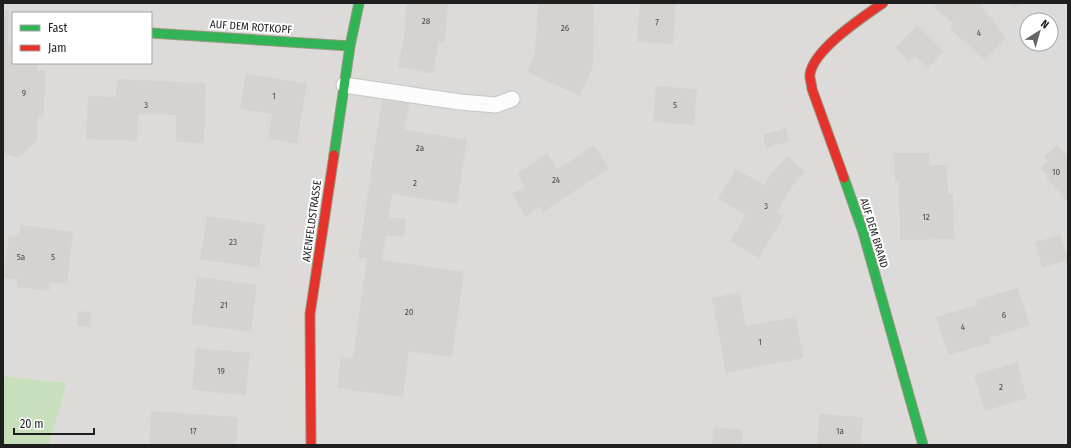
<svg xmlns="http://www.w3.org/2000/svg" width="1071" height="448" viewBox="0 0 1071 448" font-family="'Fira Sans Condensed',sans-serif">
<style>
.residential{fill:#dddbd9;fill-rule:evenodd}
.forest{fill:#c8dfbb}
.building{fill:#d5d2cf}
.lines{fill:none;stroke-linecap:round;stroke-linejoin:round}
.lane-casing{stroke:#c6c6c4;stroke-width:17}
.fast-casing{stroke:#97987f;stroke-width:11}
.jam-casing{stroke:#97987f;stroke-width:11}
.lane{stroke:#fcfcfc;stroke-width:15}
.fast{stroke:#30b455;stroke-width:9}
.jam{stroke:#e5322d;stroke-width:9}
.labels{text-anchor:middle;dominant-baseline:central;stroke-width:4;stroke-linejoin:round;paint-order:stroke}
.number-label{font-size:9px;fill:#4c4c4b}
.street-label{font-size:11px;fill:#1f1f1f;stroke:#fff}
</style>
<rect width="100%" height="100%" fill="#eeece8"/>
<!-- residential -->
<path class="residential" d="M 3,3 L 1068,3 L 1068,445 L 49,445 L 67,383 L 3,376 ZM 13,13 L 151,13 L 151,63 L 13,63 ZM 1027,20 L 1051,20 L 1051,44 L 1027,44 Z"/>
<!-- forest -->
<path class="forest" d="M 3,376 L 67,383 L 49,445 L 3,445 Z"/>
<!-- building -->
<path class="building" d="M 406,3 L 448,3 L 445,42 L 439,41 L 433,74 L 398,67 L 404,39 Z
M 538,3 L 594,3 L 593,66 L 580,96 L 527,72 L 535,53 Z
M 640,3 L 676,3 L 673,44 L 637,42 Z
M 939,3 L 980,3 L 1006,38 L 985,60 L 950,29 L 954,24 L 933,7 Z
M 1009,3 L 1021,3 L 1014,9 Z
M 3,10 L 9,10 L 8,45 L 13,45 L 13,63 L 38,63 L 38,70 L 45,70 L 44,116 L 37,117 L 37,141 L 18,158 L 3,154 Z
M 917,25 L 944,51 L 928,68 L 915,56 L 909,61 L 895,48 Z
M 246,73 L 307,84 L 297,144 L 268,139 L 272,114 L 240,109 Z
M 117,79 L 206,83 L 204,143 L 176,142 L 176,115 L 138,114 L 137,141 L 86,139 L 88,96 L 116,97 Z
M 656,86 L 697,89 L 694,125 L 653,122 Z
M 382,100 L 410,101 L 405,130 L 467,140 L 457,204 L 392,194 L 388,217 L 406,219 L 404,236 L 386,236 L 382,260 L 464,272 L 452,357 L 409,351 L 403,397 L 337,388 L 341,357 L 353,358 L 367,258 L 358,258 Z
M 786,128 L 789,141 L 766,148 L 763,135 Z
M 594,145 L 609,168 L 543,212 L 539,207 L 526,217 L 512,194 L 525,186 L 517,174 L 547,153 L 558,169 Z
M 1057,145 L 1068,156 L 1068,202 L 1046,178 L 1048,176 L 1041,168 L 1048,161 L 1044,157 Z
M 894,153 L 929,153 L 930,165 L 947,165 L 948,194 L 953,194 L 954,239 L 900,240 L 899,182 L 895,183 Z
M 787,156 L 805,172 L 790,189 L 777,213 L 784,216 L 759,258 L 730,241 L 746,215 L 718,199 L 736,169 L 761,183 L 764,186 L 768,178 Z
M 207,216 L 265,225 L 259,268 L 200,259 Z
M 21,225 L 73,232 L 67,284 L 50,282 L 49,291 L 17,287 L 17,280 L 3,278 L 9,235 L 19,236 Z
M 1060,235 L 1068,260 L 1042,268 L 1035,242 Z
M 197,277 L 257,285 L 251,332 L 191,324 Z
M 1018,288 L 1030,325 L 990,338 L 991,343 L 948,355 L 936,317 L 977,305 L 976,300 Z
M 739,292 L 746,326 L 795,317 L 804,358 L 726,373 L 712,298 Z
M 78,311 L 91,312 L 90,327 L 77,326 Z
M 196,348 L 250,353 L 246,395 L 192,390 Z
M 1017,362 L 1027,398 L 985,411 L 974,375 Z
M 151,411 L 238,417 L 236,445 L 149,445 Z
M 819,414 L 863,417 L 861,445 L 817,445 Z
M 713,427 L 743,430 L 742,445 L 712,445 Z"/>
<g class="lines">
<!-- lane casing -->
<g class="lane-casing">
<path id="lane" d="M 344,85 L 460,102 L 496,105 L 512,99"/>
</g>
<!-- fast casing -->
<g class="fast-casing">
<path id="fast" d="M 151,33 L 350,46
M 334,155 L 350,46 L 359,3
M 844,178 L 863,232 L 923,445"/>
</g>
<!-- jam casing -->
<g class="jam-casing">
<path id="jam" d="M 844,178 L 812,89 C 812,84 809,78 810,74 C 814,49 863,17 883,3
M 311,445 L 310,314 L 334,155"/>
</g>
<!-- lane -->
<use href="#lane" class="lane"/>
<!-- fast -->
<use href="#fast" class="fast"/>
<!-- jam -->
<use href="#jam" class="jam"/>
</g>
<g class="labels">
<!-- number labels -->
<g class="number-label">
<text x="426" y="21">28</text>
<text x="657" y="22">7</text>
<text x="565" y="28">26</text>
<text x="979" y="33">4</text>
<text x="24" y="93">9</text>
<text x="274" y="96">1</text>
<text x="146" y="105">3</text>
<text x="675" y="105">5</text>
<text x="420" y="148">2a</text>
<text x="1056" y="172">10</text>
<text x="556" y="180">24</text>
<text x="415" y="183">2</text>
<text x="766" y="206">3</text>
<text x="926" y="217">12</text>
<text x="233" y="242">23</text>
<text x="21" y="257">5a</text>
<text x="53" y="257">5</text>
<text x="224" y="305">21</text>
<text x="409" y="312">20</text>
<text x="1004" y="315">6</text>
<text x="963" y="327">4</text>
<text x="760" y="342">1</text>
<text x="221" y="371">19</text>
<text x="1001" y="387">2</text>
<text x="193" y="431">17</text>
<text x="840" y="431">1a</text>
</g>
<!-- street labels -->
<g class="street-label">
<text transform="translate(251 27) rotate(4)">AUF DEM ROTKOPF</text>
<text transform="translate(312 221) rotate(-82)">AXENFELDSTRASSE</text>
<text transform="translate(874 233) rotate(73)">AUF DEM BRAND</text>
</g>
</g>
<!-- border -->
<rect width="1071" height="448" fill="none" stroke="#1f1f1f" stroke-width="8"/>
<!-- legend -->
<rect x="12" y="12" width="140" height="52" fill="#ffffff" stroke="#a5a5a5"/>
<rect x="20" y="25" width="20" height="6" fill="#30b455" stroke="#a5a5a5"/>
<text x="48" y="32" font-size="12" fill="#1f1f1f">Fast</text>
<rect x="20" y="45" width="20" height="6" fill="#e5322d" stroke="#a5a5a5"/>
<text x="48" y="52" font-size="12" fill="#1f1f1f">Jam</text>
<!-- north arrow -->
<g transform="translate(1039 32) rotate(37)"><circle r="19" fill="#ffffff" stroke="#a5a5a5"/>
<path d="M0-3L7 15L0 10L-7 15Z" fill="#676765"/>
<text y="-6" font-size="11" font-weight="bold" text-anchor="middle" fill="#1f1f1f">N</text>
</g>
<!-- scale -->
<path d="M14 428v6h80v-6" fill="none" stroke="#1f1f1f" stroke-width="2"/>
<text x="20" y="428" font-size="12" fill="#1f1f1f" stroke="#ffffff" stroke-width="3" paint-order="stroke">20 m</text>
</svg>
